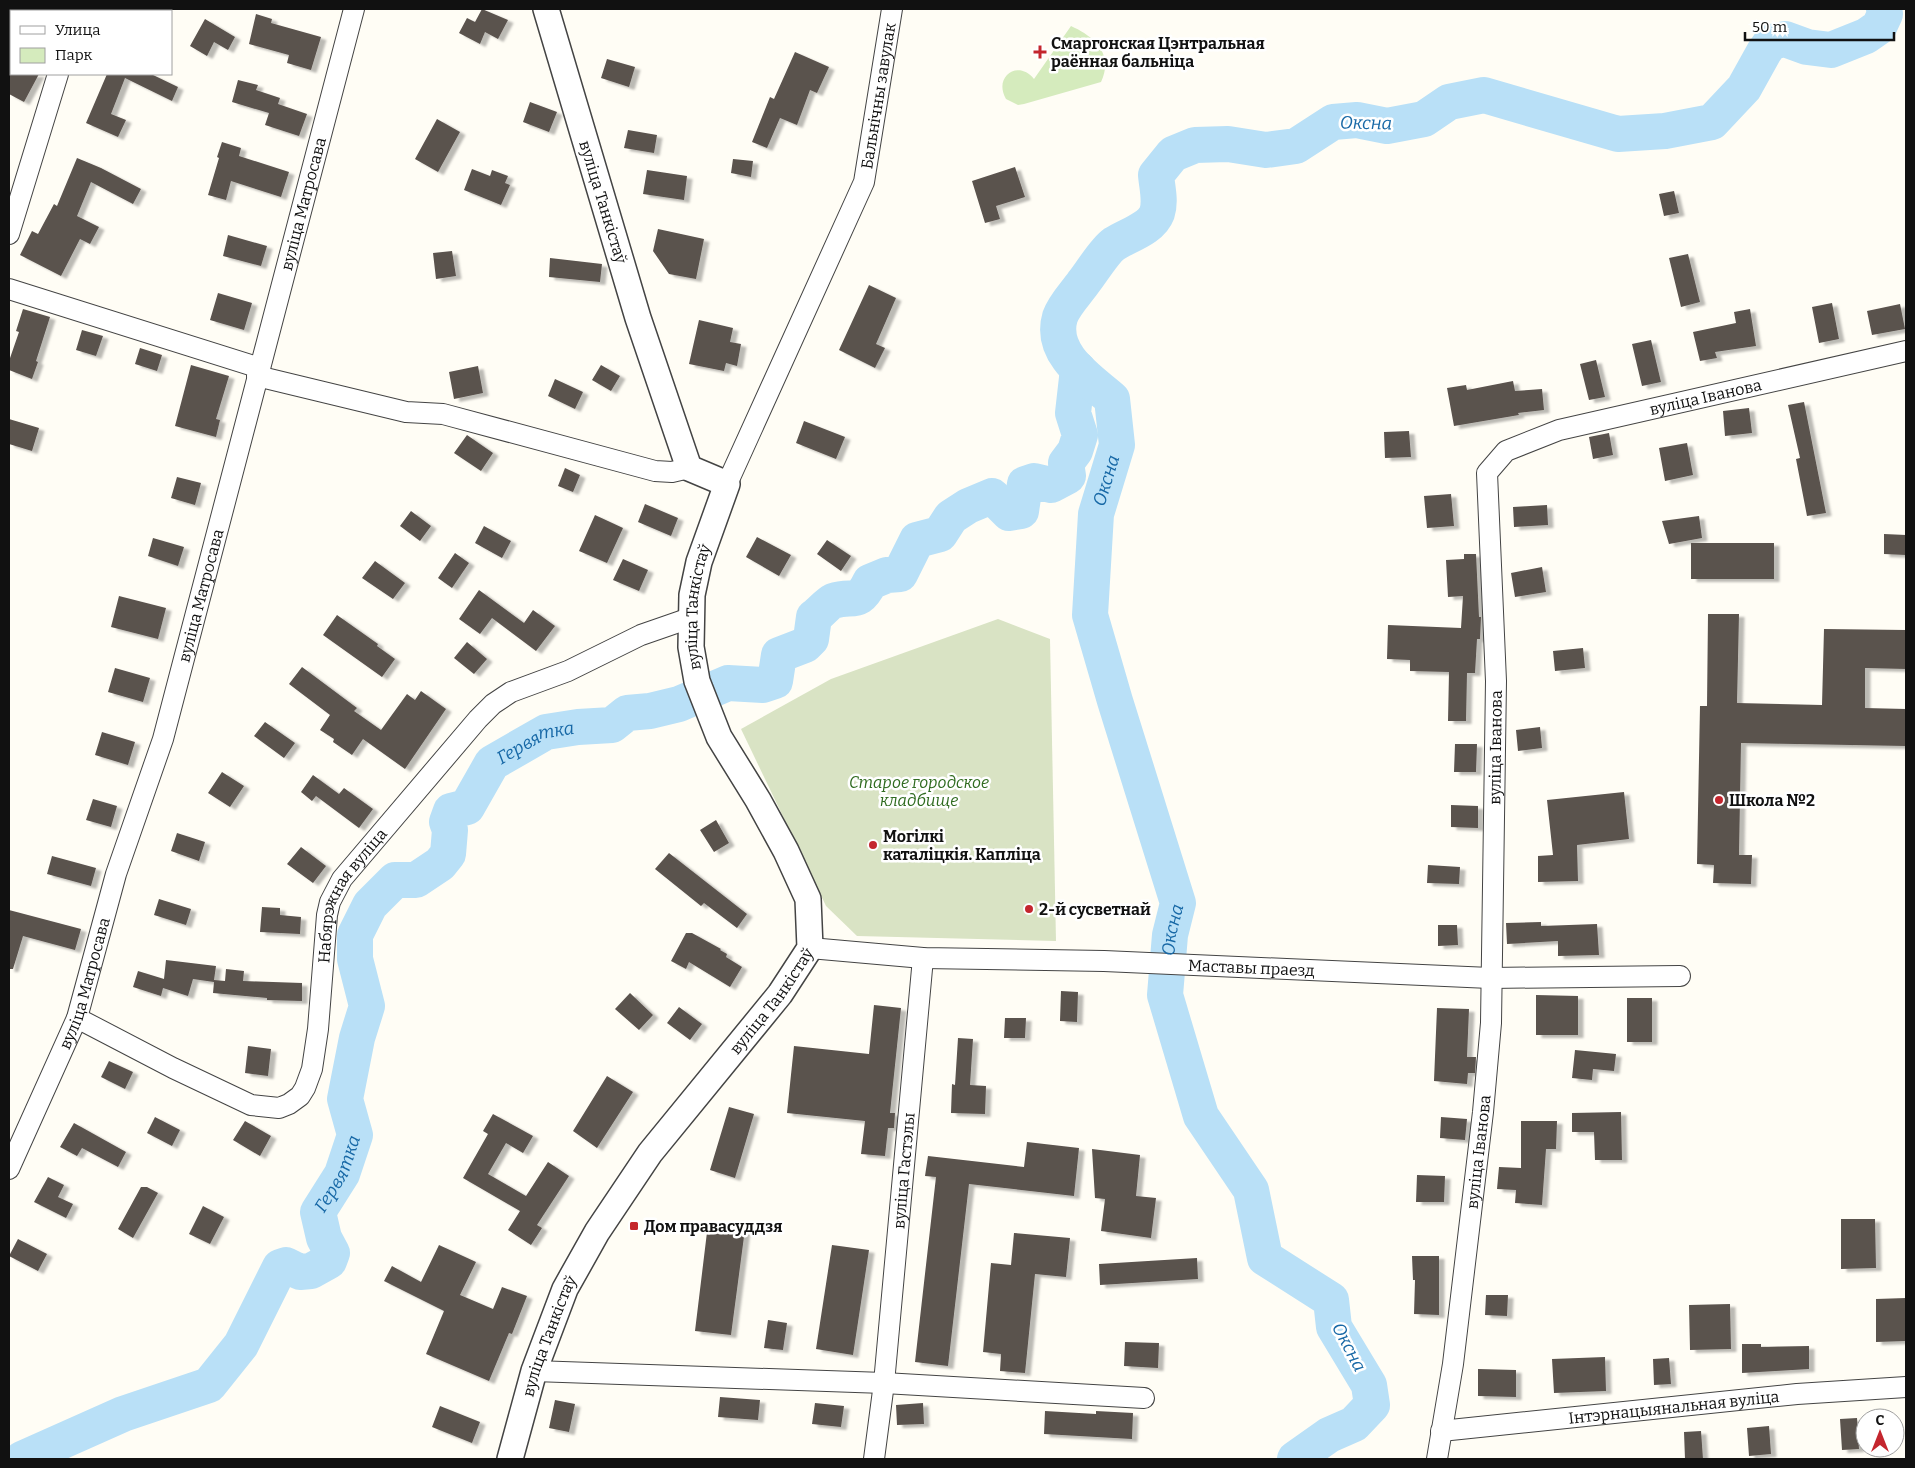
<svg xmlns="http://www.w3.org/2000/svg" width="1915" height="1468" viewBox="0 0 1915 1468" font-family="Bitter,serif">
<style>
.green{fill:#d5ebbd}
.cemetery{fill:#d9e3c4}
.lines{fill:none;stroke-linecap:round;stroke-linejoin:round}
.river{stroke:#b9e0f7;stroke-width:36}
.building{fill:#5a524d;filter:url(#shadow)}
.minor-casing{stroke:#444;stroke-width:22}
.tertiary-casing{stroke:#444;stroke-width:28}
.minor{stroke:#fff;stroke-width:20}
.tertiary{stroke:#fff;stroke-width:25}
.poi-dot{fill:#c4262e;stroke:#fff;stroke-width:2}
.labels{text-anchor:middle;dominant-baseline:central;stroke-width:5;stroke-linejoin:round;paint-order:stroke}
.poi-label{font-size:16px;font-weight:bold;fill:#111;stroke:#fff;text-anchor:start}
.street-label{font-size:16px;fill:#111;stroke:#fff}
.park-label{font-size:16px;font-style:italic;fill:#2f6b1f;stroke:#fff}
.water-label{font-size:18px;font-style:italic;fill:#1768a6;stroke:#fff}
</style>
<defs>
<filter id="shadow"><feDropShadow dx="5.5" dy="3" stdDeviation="1" flood-color="#0004"/></filter>
</defs>
<rect width="100%" height="100%" fill="#fffdf5"/>
<!-- green -->
<path class="green" d="M 1071,26 C 1095,37 1114,54 1101,82 L 1024,104 L 1018,105 L 1006,99 C 993,77 1018,59 1034,79 Z"/>
<!-- cemetery -->
<path class="cemetery" d="M 998,619 L 1050,639 L 1056,941 L 857,936 L 826,906 L 741,729 L 831,679 Z"/>
<g class="lines">
<!-- river -->
<g class="river">
<path id="s1" d="M 22,1459 L 123,1414 L 209,1385 L 241,1345 L 280,1267 L 286,1265 L 300,1272 L 311,1271 L 329,1261 L 332,1253 L 324,1238 L 318,1212 L 342,1174 L 355,1135 L 345,1099 L 357,1038 L 367,1006 L 355,959 L 355,935 L 370,905 L 395,880 L 416,880 L 440,864 L 448,854 L 450,830 L 447,822 L 451,811 L 467,807 L 492,763 L 546,732 L 578,727 L 612,725 L 627,713 L 650,711 L 679,704 L 728,683 L 763,685 L 775,681 L 779,655 L 805,645 L 811,639 L 814,617 C 820,613 827,604 833,601 C 853,594 858,607 870,582 L 887,575 L 900,574 L 917,540 L 940,534 L 951,517 L 968,506 L 992,496 L 1009,513 L 1021,511 L 1025,484 L 1034,481 L 1051,485 L 1068,476 L 1066,463 L 1075,451 L 1080,435 L 1073,413 L 1078,369"/>
<path id="s2" d="M 1295,1459 L 1329,1435 L 1354,1424 L 1372,1405 L 1369,1385 L 1334,1327 L 1331,1300 L 1265,1258 L 1251,1190 L 1201,1116 L 1165,995 L 1170,935 L 1178,903 L 1115,701 L 1090,615 L 1096,514 L 1117,445 L 1112,399 C 1089,379 1049,354 1060,317 C 1064,305 1076,293 1083,283 C 1092,272 1104,251 1114,244 C 1128,235 1151,229 1157,213 C 1161,201 1157,187 1156,175 L 1173,154 L 1195,145 L 1228,144 L 1266,150 L 1296,146 L 1333,122 L 1357,120 L 1387,126 L 1424,119 L 1449,102 L 1484,95 L 1618,134 L 1665,131 L 1712,122 L 1744,88 L 1764,52 L 1771,42 L 1785,39 L 1807,47 L 1831,50 L 1866,36 L 1879,27 L 1885,14 L 1884,9"/>
</g>
</g>
<!-- building -->
<path class="building" d="M 482,9 L 508,20 L 498,39 L 485,32 L 480,44 L 459,33 L 467,18 L 475,22 Z
M 256,14 L 272,19 L 271,23 L 321,37 L 311,70 L 287,63 L 289,55 L 249,44 Z
M 205,19 L 235,37 L 228,50 L 214,42 L 207,56 L 190,46 Z
M 795,52 L 829,67 L 817,93 L 810,90 L 797,125 L 780,118 L 767,148 L 752,142 L 770,97 L 774,99 Z
M 607,59 L 635,67 L 629,87 L 601,78 Z
M 9,74 L 39,74 L 24,102 L 9,94 Z
M 107,74 L 151,74 L 178,87 L 172,101 L 125,78 L 111,114 L 126,120 L 118,137 L 86,123 Z
M 238,80 L 258,85 L 256,90 L 280,98 L 278,104 L 307,114 L 299,136 L 265,125 L 269,113 L 232,102 Z
M 530,102 L 557,112 L 549,132 L 523,122 Z
M 437,119 L 460,132 L 438,172 L 415,159 Z
M 628,130 L 657,135 L 654,153 L 624,148 Z
M 222,142 L 241,148 L 239,156 L 289,172 L 281,197 L 231,181 L 226,200 L 208,195 L 219,158 L 217,157 Z
M 77,158 L 101,168 L 141,189 L 133,204 L 91,182 L 77,216 L 99,227 L 90,244 L 80,239 L 61,276 L 20,255 L 32,231 L 38,234 L 54,204 L 57,206 Z
M 733,159 L 753,161 L 751,177 L 731,173 Z
M 1015,167 L 1025,197 L 996,206 L 1000,219 L 985,223 L 972,181 Z
M 472,169 L 490,176 L 492,170 L 508,176 L 505,183 L 510,185 L 501,205 L 464,190 Z
M 647,170 L 687,176 L 684,200 L 643,194 Z
M 1674,191 L 1679,213 L 1664,216 L 1659,194 Z
M 658,229 L 704,239 L 696,279 L 669,274 L 653,251 Z
M 228,235 L 267,246 L 261,266 L 223,256 Z
M 452,251 L 456,276 L 436,279 L 433,253 Z
M 1688,254 L 1700,302 L 1681,307 L 1669,258 Z
M 550,258 L 602,264 L 600,282 L 549,277 Z
M 869,285 L 896,298 L 876,344 L 885,348 L 875,368 L 839,350 Z
M 218,293 L 252,303 L 244,330 L 210,320 Z
M 1832,303 L 1839,339 L 1819,343 L 1812,307 Z
M 1900,304 L 1905,329 L 1872,335 L 1867,311 Z
M 23,309 L 50,317 L 36,361 L 38,362 L 32,379 L 9,370 L 9,361 L 19,332 L 16,331 Z
M 1750,309 L 1756,346 L 1715,352 L 1717,358 L 1700,361 L 1693,332 L 1736,323 L 1734,312 Z
M 699,320 L 733,328 L 730,342 L 741,344 L 737,366 L 726,363 L 724,371 L 689,364 Z
M 82,330 L 103,336 L 96,356 L 76,350 Z
M 1651,340 L 1661,382 L 1642,386 L 1632,344 Z
M 140,348 L 162,355 L 157,371 L 135,364 Z
M 1596,360 L 1605,397 L 1589,400 L 1580,364 Z
M 191,365 L 229,376 L 216,419 L 220,420 L 216,437 L 175,426 Z
M 601,365 L 620,376 L 611,391 L 592,380 Z
M 478,366 L 483,393 L 454,399 L 449,372 Z
M 555,379 L 583,392 L 575,409 L 548,396 Z
M 1513,381 L 1515,391 L 1542,389 L 1544,410 L 1518,413 L 1519,415 L 1454,426 L 1447,388 L 1466,385 L 1467,390 Z
M 1804,402 L 1826,513 L 1807,516 L 1796,459 L 1800,458 L 1788,405 Z
M 1749,408 L 1752,433 L 1725,436 L 1723,411 Z
M 9,419 L 39,428 L 32,451 L 9,444 Z
M 804,421 L 845,437 L 836,459 L 796,443 Z
M 1409,431 L 1411,457 L 1385,458 L 1384,432 Z
M 1609,433 L 1613,455 L 1593,459 L 1589,437 Z
M 467,435 L 493,453 L 481,471 L 454,453 Z
M 1687,443 L 1693,475 L 1665,481 L 1659,448 Z
M 565,468 L 580,475 L 573,492 L 558,486 Z
M 177,477 L 201,483 L 195,505 L 171,498 Z
M 1451,494 L 1454,526 L 1427,528 L 1424,496 Z
M 645,504 L 678,518 L 671,536 L 638,522 Z
M 1547,505 L 1548,525 L 1514,527 L 1513,507 Z
M 411,511 L 431,526 L 420,541 L 400,526 Z
M 595,515 L 623,528 L 607,563 L 579,551 Z
M 1699,516 L 1702,538 L 1669,544 L 1662,521 Z
M 484,526 L 511,541 L 502,558 L 475,543 Z
M 1884,534 L 1906,535 L 1906,555 L 1884,554 Z
M 757,537 L 791,555 L 779,576 L 746,557 Z
M 153,538 L 184,547 L 178,566 L 148,556 Z
M 827,540 L 851,556 L 841,571 L 817,554 Z
M 1691,543 L 1774,543 L 1774,579 L 1691,579 Z
M 455,553 L 469,563 L 452,588 L 438,578 Z
M 1464,554 L 1476,554 L 1479,617 L 1481,617 L 1480,639 L 1477,639 L 1475,673 L 1467,673 L 1466,721 L 1448,721 L 1449,672 L 1410,671 L 1410,660 L 1387,659 L 1388,625 L 1461,628 L 1463,596 L 1448,597 L 1446,560 L 1464,559 Z
M 623,559 L 648,570 L 639,591 L 613,580 Z
M 375,561 L 405,583 L 393,599 L 362,578 Z
M 1542,567 L 1546,592 L 1515,597 L 1511,573 Z
M 479,590 L 524,623 L 533,610 L 555,626 L 536,651 L 492,618 L 480,634 L 459,619 Z
M 119,596 L 166,608 L 158,639 L 111,627 Z
M 1708,614 L 1739,614 L 1737,703 L 1822,705 L 1824,629 L 1906,630 L 1906,669 L 1865,668 L 1865,708 L 1906,709 L 1906,746 L 1741,743 L 1739,855 L 1752,855 L 1751,884 L 1713,883 L 1714,865 L 1697,864 L 1700,706 L 1707,706 Z
M 337,615 L 378,644 L 377,646 L 395,659 L 382,677 L 323,635 Z
M 467,642 L 487,659 L 474,674 L 454,658 Z
M 1583,648 L 1585,668 L 1555,671 L 1553,651 Z
M 302,667 L 357,708 L 354,711 L 381,730 L 407,694 L 415,700 L 421,691 L 446,709 L 405,769 L 363,739 L 352,755 L 333,742 L 334,739 L 320,730 L 330,715 L 289,684 Z
M 115,668 L 150,678 L 143,702 L 108,692 Z
M 265,722 L 295,743 L 284,758 L 254,736 Z
M 1540,727 L 1542,748 L 1518,751 L 1516,730 Z
M 102,732 L 135,742 L 128,765 L 95,755 Z
M 1455,744 L 1477,744 L 1476,772 L 1454,772 Z
M 222,772 L 244,786 L 230,807 L 208,793 Z
M 313,775 L 339,794 L 344,788 L 373,809 L 359,828 L 316,796 L 312,801 L 301,792 Z
M 1624,792 L 1629,839 L 1577,845 L 1578,881 L 1538,882 L 1538,856 L 1553,855 L 1547,800 Z
M 93,799 L 117,806 L 111,827 L 86,820 Z
M 1451,805 L 1478,806 L 1478,828 L 1451,827 Z
M 716,820 L 729,843 L 714,852 L 700,830 Z
M 177,833 L 205,842 L 199,861 L 171,851 Z
M 301,847 L 326,866 L 313,883 L 287,864 Z
M 669,853 L 747,914 L 737,928 L 704,903 L 701,906 L 655,869 Z
M 52,856 L 96,868 L 91,886 L 47,874 Z
M 1428,865 L 1460,867 L 1459,884 L 1427,883 Z
M 159,899 L 191,909 L 186,925 L 154,915 Z
M 262,907 L 280,908 L 280,915 L 301,917 L 300,934 L 260,932 Z
M 9,910 L 81,929 L 75,950 L 23,936 L 13,969 L 9,969 Z
M 1541,922 L 1541,926 L 1597,924 L 1599,955 L 1558,956 L 1558,941 L 1507,944 L 1506,923 Z
M 1438,925 L 1457,925 L 1458,945 L 1438,946 Z
M 686,933 L 692,933 L 721,949 L 720,950 L 727,954 L 726,957 L 742,967 L 730,987 L 689,962 L 686,969 L 671,961 Z
M 166,960 L 216,966 L 214,980 L 225,981 L 226,969 L 244,971 L 243,981 L 302,983 L 302,1001 L 267,1000 L 267,998 L 213,993 L 214,982 L 193,979 L 188,996 L 163,988 L 161,996 L 133,987 L 138,971 L 164,979 Z
M 1061,991 L 1078,992 L 1077,1022 L 1060,1021 Z
M 630,993 L 653,1015 L 639,1030 L 615,1009 Z
M 1536,995 L 1578,996 L 1578,1035 L 1536,1035 Z
M 1627,998 L 1652,998 L 1652,1042 L 1627,1042 Z
M 874,1005 L 901,1008 L 890,1113 L 895,1113 L 894,1128 L 888,1128 L 885,1156 L 861,1154 L 865,1121 L 787,1113 L 794,1046 L 869,1054 Z
M 679,1007 L 702,1024 L 690,1040 L 667,1023 Z
M 1437,1008 L 1469,1009 L 1467,1057 L 1476,1057 L 1475,1073 L 1468,1073 L 1467,1084 L 1434,1081 Z
M 1005,1018 L 1026,1018 L 1025,1038 L 1004,1038 Z
M 958,1038 L 973,1039 L 970,1085 L 986,1086 L 985,1114 L 951,1113 L 952,1084 L 955,1085 Z
M 248,1046 L 271,1049 L 268,1076 L 245,1073 Z
M 1575,1050 L 1616,1054 L 1614,1071 L 1593,1069 L 1592,1080 L 1572,1078 Z
M 109,1061 L 133,1072 L 125,1089 L 101,1077 Z
M 607,1076 L 633,1092 L 597,1148 L 573,1131 Z
M 729,1107 L 754,1114 L 735,1178 L 710,1170 Z
M 1621,1112 L 1622,1160 L 1595,1160 L 1594,1132 L 1572,1132 L 1572,1113 Z
M 493,1114 L 533,1136 L 523,1153 L 506,1143 L 488,1174 L 526,1196 L 548,1162 L 569,1176 L 537,1225 L 542,1228 L 531,1245 L 508,1230 L 520,1211 L 463,1178 L 488,1134 L 483,1131 Z
M 155,1117 L 180,1130 L 172,1146 L 147,1133 Z
M 1441,1117 L 1467,1119 L 1465,1140 L 1440,1138 Z
M 245,1121 L 271,1136 L 260,1156 L 233,1140 Z
M 1521,1121 L 1557,1121 L 1556,1149 L 1546,1149 L 1542,1205 L 1515,1203 L 1516,1190 L 1497,1189 L 1499,1167 L 1521,1168 Z
M 74,1123 L 126,1152 L 118,1167 L 82,1148 L 77,1156 L 60,1147 Z
M 1027,1142 L 1079,1148 L 1074,1196 L 969,1184 L 948,1366 L 915,1362 L 936,1177 L 925,1176 L 928,1156 L 1024,1167 Z
M 1092,1149 L 1140,1155 L 1136,1196 L 1156,1198 L 1151,1238 L 1101,1231 L 1105,1199 L 1095,1198 Z
M 1417,1175 L 1445,1176 L 1444,1202 L 1416,1202 Z
M 48,1177 L 64,1185 L 58,1197 L 73,1204 L 66,1218 L 34,1202 Z
M 141,1187 L 147,1187 L 158,1193 L 133,1238 L 118,1229 Z
M 203,1206 L 224,1217 L 210,1244 L 189,1234 Z
M 1841,1219 L 1875,1219 L 1876,1268 L 1841,1269 Z
M 708,1224 L 745,1229 L 731,1335 L 695,1331 Z
M 1014,1233 L 1070,1238 L 1066,1277 L 1035,1274 L 1025,1373 L 1000,1371 L 1001,1354 L 983,1352 L 991,1263 L 1011,1265 Z
M 18,1239 L 47,1254 L 38,1271 L 9,1256 Z
M 439,1245 L 476,1262 L 460,1295 L 493,1309 L 502,1287 L 527,1296 L 512,1334 L 509,1333 L 489,1381 L 426,1354 L 444,1311 L 384,1281 L 392,1266 L 421,1282 Z
M 832,1245 L 869,1250 L 853,1355 L 816,1349 Z
M 1412,1256 L 1439,1256 L 1439,1315 L 1414,1314 L 1415,1280 L 1413,1280 Z
M 1197,1258 L 1198,1279 L 1100,1285 L 1099,1264 Z
M 1486,1295 L 1508,1295 L 1507,1316 L 1485,1315 Z
M 1906,1298 L 1906,1341 L 1876,1342 L 1876,1299 Z
M 1730,1304 L 1731,1349 L 1690,1350 L 1689,1305 Z
M 768,1320 L 787,1323 L 783,1350 L 764,1348 Z
M 1125,1342 L 1159,1343 L 1158,1368 L 1124,1366 Z
M 1742,1344 L 1761,1344 L 1761,1347 L 1809,1346 L 1809,1369 L 1742,1373 Z
M 1605,1357 L 1606,1391 L 1554,1393 L 1552,1359 Z
M 1669,1358 L 1671,1384 L 1654,1385 L 1653,1359 Z
M 1478,1369 L 1516,1370 L 1516,1397 L 1478,1396 Z
M 720,1397 L 760,1400 L 758,1420 L 718,1417 Z
M 555,1400 L 575,1404 L 569,1432 L 549,1428 Z
M 815,1403 L 844,1406 L 841,1427 L 812,1424 Z
M 923,1403 L 924,1424 L 897,1425 L 896,1405 Z
M 440,1406 L 480,1422 L 472,1443 L 432,1427 Z
M 1045,1411 L 1096,1414 L 1096,1411 L 1133,1413 L 1132,1439 L 1044,1434 Z
M 1857,1418 L 1859,1449 L 1842,1450 L 1840,1419 Z
M 1769,1426 L 1771,1454 L 1749,1456 L 1747,1428 Z
M 1701,1431 L 1703,1459 L 1685,1459 L 1684,1432 Z"/>
<g class="lines">
<!-- minor casing -->
<g class="minor-casing">
<g id="minor">
<path d="M 78,11 L 79,9"/>
<path d="M 9,234 L 58,74"/>
<path d="M 9,289 L 260,368"/>
<path d="M 257,376 L 406,412 L 443,414 L 655,471 L 672,472 L 689,468"/>
<path id="s3" d="M 727,484 L 864,182 L 892,9"/>
<path id="s4" d="M 810,948 L 923,958 L 1104,961 L 1490,978 L 1680,976"/>
<path id="s5" d="M 77,1018 L 173,1068 L 251,1105 L 279,1108 L 289,1104 L 300,1096 L 305,1088 L 312,1069 L 318,1029 L 327,915 L 330,902 L 342,879 L 478,719 L 493,704 L 511,692 L 568,671 L 641,635 L 690,618"/>
<path id="s6" d="M 9,1169 L 77,1018 L 116,874 L 163,739 L 354,9"/>
<path d="M 534,1371 L 884,1383 L 1144,1398"/>
<path id="s7" d="M 1441,1431 L 1797,1394 L 1906,1387"/>
<path id="s8" d="M 874,1459 L 884,1383 L 923,958"/>
<path id="s9" d="M 1437,1459 L 1453,1364 L 1483,1112 L 1491,1023 L 1496,681 L 1487,473 L 1506,451 L 1559,430 L 1906,351"/>
</g>
</g>
<!-- tertiary casing -->
<g class="tertiary-casing">
<g id="tertiary">
<path id="s10" d="M 510,1459 L 534,1371 L 565,1289 L 597,1232 L 650,1153 L 780,994 L 810,948 L 808,899 L 786,851 L 758,800 L 719,737 L 697,681 L 691,647 L 692,595 L 699,562 L 727,484 L 689,468 L 638,318 L 546,9"/>
</g>
</g>
<!-- minor -->
<use href="#minor" class="minor"/>
<!-- tertiary -->
<use href="#tertiary" class="tertiary"/>
</g>
<!-- markers -->
<g class="poi-dot">
<path d="M1037.5 44.5h5v5h5v5h-5v5h-5v-5h-5v-5h5z"/>
<circle cx="1719" cy="800" r="5"/>
<circle cx="873" cy="845" r="5"/>
<circle cx="1029" cy="909" r="5"/>
<rect x="629" y="1221" width="10" height="10" rx="2.5"/>
</g>
<g class="labels">
<!-- poi labels -->
<g class="poi-label">
<text x="1051" y="43">Смаргонская Цэнтральная<tspan x="1051" dy="18">раённая бальніца</tspan></text>
<text x="1729" y="800">Школа №2</text>
<text x="883" y="836">Могілкі<tspan x="883" dy="18">каталіцкія. Капліца</tspan></text>
<text x="1039" y="909">2-й сусветнай</text>
<text x="644" y="1226">Дом правасуддзя</text>
</g>
<!-- street labels -->
<g class="street-label">
<text stroke="none"><textPath href="#s3" startOffset="419">Бальнічны завулак</textPath></text>
<text transform="translate(603 202) rotate(73)">вуліца Танкістаў</text>
<text stroke="none"><textPath href="#s6" startOffset="1011">вуліца Матросава</textPath></text>
<text stroke="none"><textPath href="#s9" startOffset="1226">вуліца Іванова</textPath></text>
<text stroke="none"><textPath href="#s6" startOffset="606">вуліца Матросава</textPath></text>
<text stroke="none"><textPath href="#s10" startOffset="969">вуліца Танкістаў</textPath></text>
<text stroke="none"><textPath href="#s9" startOffset="715">вуліца Іванова</textPath></text>
<text stroke="none"><textPath href="#s5" startOffset="459">Набярэжная вуліца</textPath></text>
<text stroke="none"><textPath href="#s4" startOffset="442">Маставы праезд</textPath></text>
<text stroke="none"><textPath href="#s6" startOffset="201">вуліца Матросава</textPath></text>
<text stroke="none"><textPath href="#s10" startOffset="534">вуліца Танкістаў</textPath></text>
<text stroke="none"><textPath href="#s9" startOffset="310">вуліца Іванова</textPath></text>
<text stroke="none"><textPath href="#s8" startOffset="290">вуліца Гастэлы</textPath></text>
<text stroke="none"><textPath href="#s10" startOffset="129">вуліца Танкістаў</textPath></text>
<text stroke="none"><textPath href="#s7" startOffset="234">Інтэрнацыянальная вуліца</textPath></text>
</g>
<!-- park labels -->
<g class="park-label">
<text x="919" y="782">Старое городское<tspan x="919" dy="18">кладбище</tspan></text>
</g>
<!-- water labels -->
<g class="water-label">
<text transform="translate(1366 123) rotate(1)">Оксна</text>
<text stroke="none"><textPath href="#s2" startOffset="1104">Оксна</textPath></text>
<text stroke="none"><textPath href="#s1" startOffset="1029">Гервятка</textPath></text>
<text stroke="none"><textPath href="#s2" startOffset="639">Оксна</textPath></text>
<text stroke="none"><textPath href="#s1" startOffset="489">Гервятка</textPath></text>
<text transform="translate(1349 1347) rotate(62)">Оксна</text>
</g>
</g>
<!-- border -->
<rect width="1915" height="1468" fill="none" stroke="#111111" stroke-width="20"/>
<!-- legend -->
<rect x="10" y="10" width="162" height="65" fill="#ffffff" stroke="#a0a0a0"/>
<rect x="20" y="26" width="25" height="8" fill="#ffffff" stroke="#a0a0a0"/>
<text x="55" y="35" font-size="15" fill="#111111">Улица</text>
<rect x="20" y="48" width="25" height="15" fill="#d5ebbd" stroke="#a0a0a0"/>
<text x="55" y="60" font-size="15" fill="#111111">Парк</text>
<!-- north arrow -->
<g transform="translate(1880 1433)"><circle r="24" fill="#ffffff" stroke="#a0a0a0"/>
<path d="M0-4L9 19L0 12L-9 19Z" fill="#c4262e"/>
<text y="-8" font-size="14" font-weight="bold" text-anchor="middle" fill="#111111">С</text>
</g>
<!-- scale -->
<path d="M1745 32v8h149v-8" fill="none" stroke="#111111" stroke-width="2.5"/>
<text x="1752" y="32" font-size="15" fill="#111111" stroke="#ffffff" stroke-width="4" paint-order="stroke">50 m</text>
</svg>
